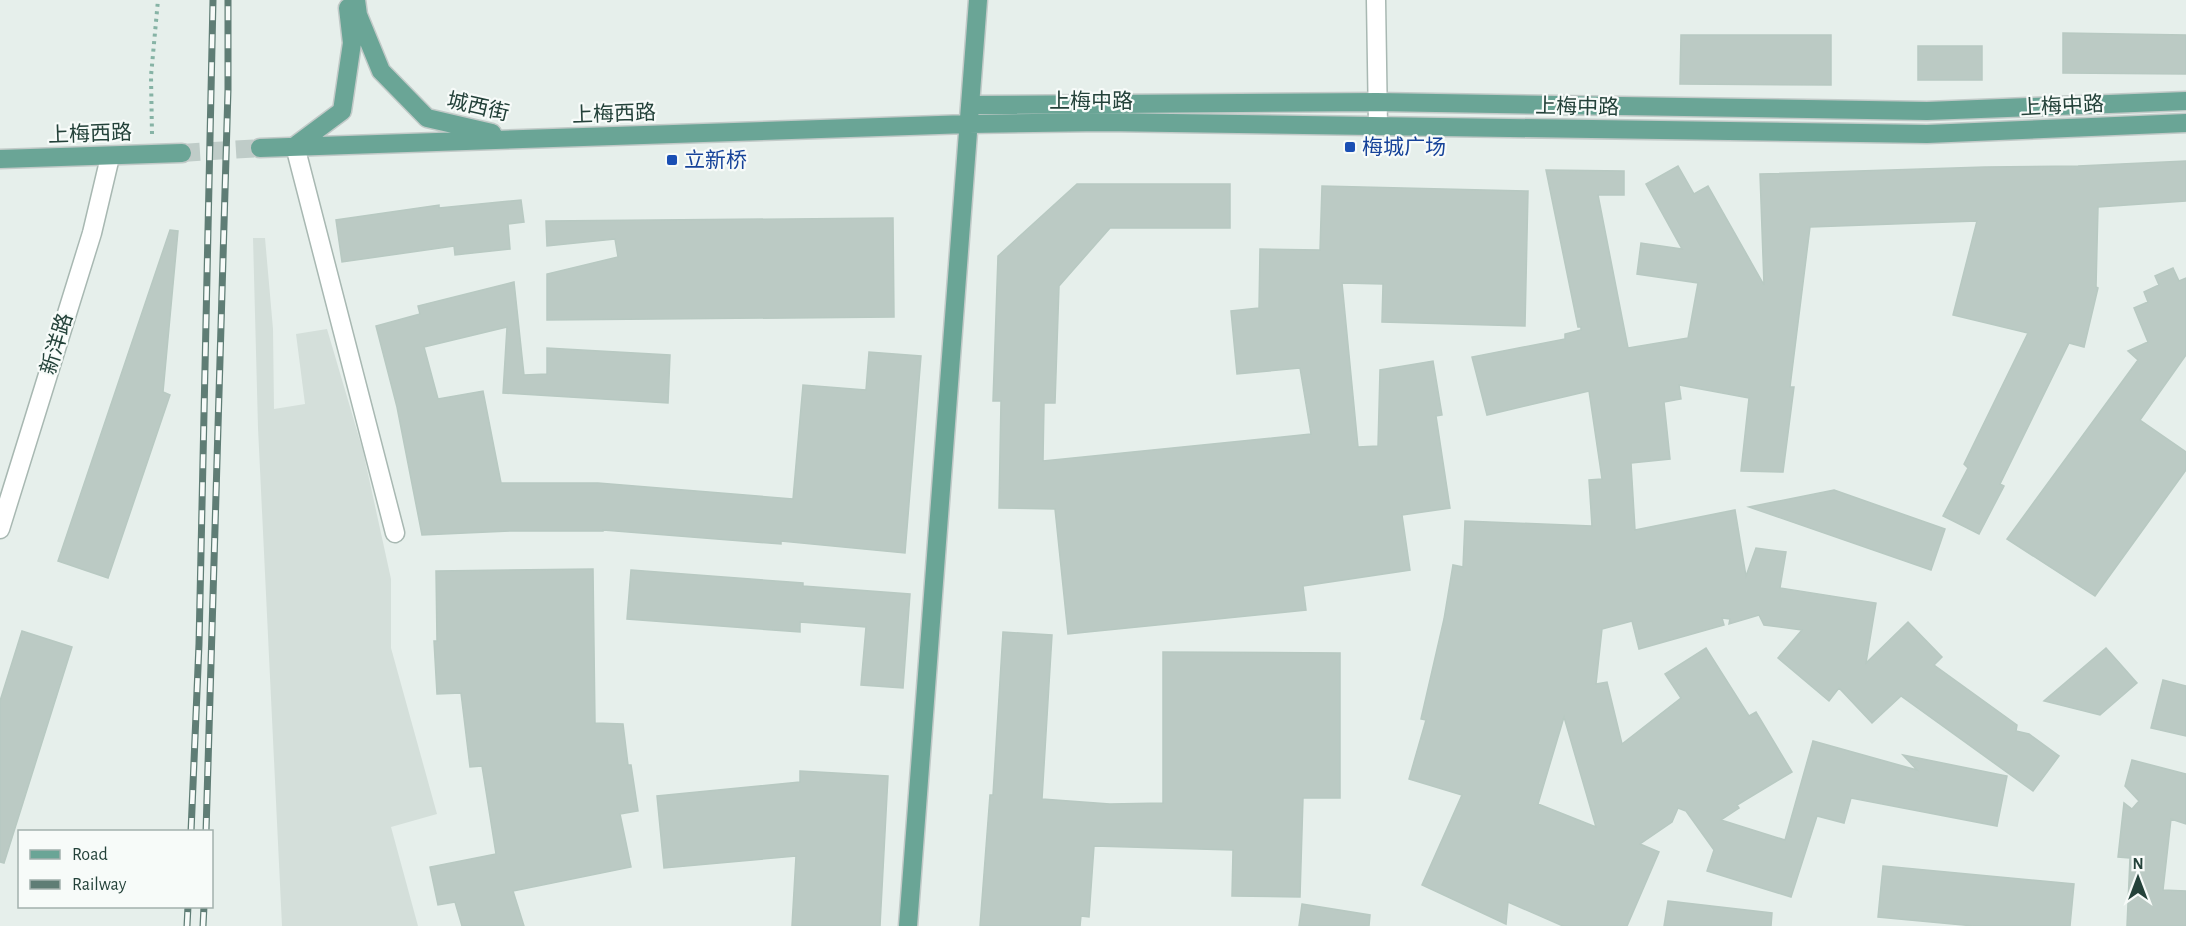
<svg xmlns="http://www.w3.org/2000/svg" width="2186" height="926" viewBox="0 0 2186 926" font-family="'Alegreya Sans','Noto Sans SC',sans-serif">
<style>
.built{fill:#d4dfda}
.building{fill:#bbcac4;stroke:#b8c9c2;stroke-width:1.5;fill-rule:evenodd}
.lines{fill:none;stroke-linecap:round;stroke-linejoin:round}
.primary-tunnel{stroke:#bfccc8;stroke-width:18;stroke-dasharray:18 9;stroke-linecap:butt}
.minor-casing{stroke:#a8b8b2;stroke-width:21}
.tertiary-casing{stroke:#a8b8b2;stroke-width:21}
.primary-casing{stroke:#c2cac8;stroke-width:21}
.path{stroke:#86b3a5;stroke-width:4;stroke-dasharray:3 4.5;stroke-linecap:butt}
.minor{stroke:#fff;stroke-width:18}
.tertiary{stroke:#fff;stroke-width:18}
.primary{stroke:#6aa596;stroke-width:18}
.rail-casing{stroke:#5f7d75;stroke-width:7}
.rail{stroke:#f7fbf9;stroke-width:4.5;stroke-dasharray:14;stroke-linecap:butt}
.transit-dot{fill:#1a4fb4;stroke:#f7fbf9;stroke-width:2}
.labels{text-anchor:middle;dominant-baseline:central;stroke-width:4.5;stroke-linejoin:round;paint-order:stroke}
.street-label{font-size:21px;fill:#24423a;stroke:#f7fbf9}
.transit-label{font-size:21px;fill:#164399;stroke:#f7fbf9;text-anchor:start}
</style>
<rect width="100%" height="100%" fill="#e6efeb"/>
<!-- built -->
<path class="built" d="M 253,238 L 265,238 L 273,329 L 274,409 L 305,404 L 296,334 L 327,329 L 363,451 L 391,579 L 391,648 L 437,814 L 391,827 L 418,926 L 282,926 L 258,428 Z"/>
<!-- building -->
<path class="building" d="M 2063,33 L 2186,35 L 2186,74 L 2063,73 Z
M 1681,35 L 1831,35 L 1831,85 L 1680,84 Z
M 1918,46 L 1982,46 L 1982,80 L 1918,80 Z
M 2186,161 L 2186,201 L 2098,207 L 2096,287 L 2098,288 L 2084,347 L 2069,343 L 2000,484 L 2004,486 L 1979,534 L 1943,516 L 1968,468 L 1964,464 L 2028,333 L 1953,315 L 1977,221 L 1810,227 L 1790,387 L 1794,387 L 1783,472 L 1741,471 L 1749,398 L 1679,385 L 1681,399 L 1664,402 L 1670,459 L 1631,463 L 1635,530 L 1735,510 L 1746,576 L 1756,548 L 1786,552 L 1780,588 L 1876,603 L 1866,663 L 1908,622 L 1942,657 L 1934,665 L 2017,725 L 2016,731 L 2029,734 L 2059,756 L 2033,791 L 1901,696 L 1872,723 L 1839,688 L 1829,701 L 1778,658 L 1802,630 L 1764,625 L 1759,615 L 1729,624 L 1730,619 L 1722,618 L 1724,625 L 1639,649 L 1632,621 L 1602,629 L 1596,684 L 1607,682 L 1622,744 L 1681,698 L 1665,674 L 1706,648 L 1749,716 L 1756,712 L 1792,772 L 1737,805 L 1739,808 L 1721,820 L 1785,840 L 1813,741 L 1917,770 L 1903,755 L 2007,776 L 1997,826 L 1851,798 L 1844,823 L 1817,816 L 1791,897 L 1707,871 L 1714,850 L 1686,811 L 1678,808 L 1672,822 L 1640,844 L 1659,852 L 1627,926 L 1563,926 L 1508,902 L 1506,924 L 1422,885 L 1462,795 L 1409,779 L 1426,720 L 1421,719 L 1444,619 L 1453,565 L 1463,567 L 1465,521 L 1592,526 L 1589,480 L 1602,479 L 1589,391 L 1487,415 L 1472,357 L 1565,339 L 1565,334 L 1581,330 L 1581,327 L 1578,327 L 1546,170 L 1624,171 L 1624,195 L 1598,195 L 1628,348 L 1688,338 L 1698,283 L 1637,274 L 1641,243 L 1682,249 L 1646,184 L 1678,166 L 1694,194 L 1708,186 L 1764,285 L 1760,174 L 1985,167 L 2078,166 ZM 1564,717 L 1596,827 L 1538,804 Z
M 1077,184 L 1230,184 L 1230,228 L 1110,228 L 1059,286 L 1055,403 L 1044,403 L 1043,461 L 1311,434 L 1300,368 L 1237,374 L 1231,311 L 1259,308 L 1260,249 L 1320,250 L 1322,186 L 1528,191 L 1525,326 L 1382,322 L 1383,284 L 1342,283 L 1358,447 L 1378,446 L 1380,370 L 1433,361 L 1442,415 L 1436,416 L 1450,508 L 1402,515 L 1410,570 L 1303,586 L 1306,610 L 1068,634 L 1055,509 L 999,508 L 1001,401 L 993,401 L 998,256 Z
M 521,200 L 524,222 L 508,224 L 510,249 L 455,255 L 454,246 L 342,262 L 336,220 L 439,205 L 439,208 Z
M 893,218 L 894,317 L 547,320 L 547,274 L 618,257 L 615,239 L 547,246 L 546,221 Z
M 170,230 L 178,231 L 163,392 L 170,395 L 108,578 L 58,561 Z
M 2173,268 L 2179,281 L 2186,278 L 2186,355 L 2140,420 L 2186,452 L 2186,470 L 2095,596 L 2007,539 L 2138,360 L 2128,351 L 2148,342 L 2134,308 L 2148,302 L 2144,292 L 2159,285 L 2155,276 Z
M 514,282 L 524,375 L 547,374 L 547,348 L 670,355 L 668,403 L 503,393 L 507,327 L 424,347 L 438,399 L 483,391 L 501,483 L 598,483 L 793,499 L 803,385 L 866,390 L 869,352 L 921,356 L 905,553 L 781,541 L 781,544 L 603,530 L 603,531 L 510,531 L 422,535 L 397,407 L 376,326 L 420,314 L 418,306 Z
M 1834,490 L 1945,529 L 1931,570 L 1749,507 Z
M 593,569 L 595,723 L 623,724 L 628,765 L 631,765 L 638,811 L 620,814 L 631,867 L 513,891 L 524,926 L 462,926 L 455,902 L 438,905 L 430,867 L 496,854 L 482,766 L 470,767 L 461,693 L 437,694 L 434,641 L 437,641 L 436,571 Z
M 631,570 L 803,583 L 803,586 L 910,594 L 903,688 L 861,685 L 866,627 L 800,622 L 800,632 L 627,619 Z
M 22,631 L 72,647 L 4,863 L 0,862 L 0,701 Z
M 1003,632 L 1052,635 L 1042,799 L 1110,804 L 1163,803 L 1163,652 L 1340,653 L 1340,798 L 1303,798 L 1300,897 L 1232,896 L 1233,850 L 1094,846 L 1089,917 L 1081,916 L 1080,926 L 980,926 L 990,795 L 993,795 Z
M 2106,648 L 2137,683 L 2100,715 L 2044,701 Z
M 2163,680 L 2186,686 L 2186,736 L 2151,728 Z
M 2132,760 L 2186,774 L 2186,824 L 2171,819 L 2163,890 L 2186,891 L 2186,926 L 2127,926 L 2130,858 L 2118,857 L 2124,803 L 2132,809 L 2139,801 L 2125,786 Z
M 800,771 L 888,776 L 880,926 L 792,926 L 796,856 L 664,868 L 657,796 L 800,782 Z
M 1883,866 L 2074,884 L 2070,926 L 1974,926 L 1878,917 Z
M 1668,901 L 1772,913 L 1771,926 L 1664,926 Z
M 1302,904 L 1370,915 L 1369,926 L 1299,926 Z"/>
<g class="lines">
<!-- primary-tunnel -->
<path class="primary-tunnel" d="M 182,153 L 260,148"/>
<!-- minor casing -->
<g class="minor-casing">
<path id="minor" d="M 1376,0 L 1378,126
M 295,146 L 395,533"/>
</g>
<!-- tertiary casing -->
<g class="tertiary-casing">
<path id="tertiary" d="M 0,529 L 92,233 L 110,157"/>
</g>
<!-- primary casing -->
<g class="primary-casing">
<path id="primary" d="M 356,0 L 358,15 L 381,71 L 427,118 L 492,133
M 970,105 L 1377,102 L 1927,111 L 2186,101
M 295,146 L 342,111 L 352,43 L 348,8
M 260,148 L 968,124 L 1104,122 L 1927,134 L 2186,123
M 0,159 L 182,153
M 908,926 L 978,0"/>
</g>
<!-- path -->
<path class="path" d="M 152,134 L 151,76 L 158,0"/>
<!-- minor -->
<use href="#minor" class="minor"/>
<!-- tertiary -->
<use href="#tertiary" class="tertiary"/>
<!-- primary -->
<use href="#primary" class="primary"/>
<!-- rail casing -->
<g class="rail-casing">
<path id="rail" d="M 191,832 L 199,644 L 213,0
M 206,832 L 228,90 L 228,0
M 187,926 L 188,906
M 203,926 L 204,906"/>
</g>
<!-- rail -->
<use href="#rail" class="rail"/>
</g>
<!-- markers -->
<g class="transit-dot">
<rect x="1344" y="141" width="12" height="12" rx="3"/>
<rect x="666" y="154" width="12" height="12" rx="3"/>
</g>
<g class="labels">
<!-- street labels -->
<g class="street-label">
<text x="1091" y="101">上梅中路</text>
<text transform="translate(2062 106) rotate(-3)">上梅中路</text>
<text transform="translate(478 107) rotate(13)">城西街</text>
<text transform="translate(1577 107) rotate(1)">上梅中路</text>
<text transform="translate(614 114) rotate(-2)">上梅西路</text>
<text transform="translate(90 134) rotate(-2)">上梅西路</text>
<text transform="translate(57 344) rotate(-73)">新洋路</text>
</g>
<!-- transit labels -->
<g class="transit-label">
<text x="1362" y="147">梅城广场</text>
<text x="684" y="160">立新桥</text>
</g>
</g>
<!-- legend -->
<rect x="18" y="830" width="195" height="78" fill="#f7fbf9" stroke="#a3b1ad" stroke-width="1.5"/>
<rect x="30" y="850" width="30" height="9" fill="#6aa596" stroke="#a3b1ad" stroke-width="1.5"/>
<text x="72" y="860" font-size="18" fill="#24423a">Road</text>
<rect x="30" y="880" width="30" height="9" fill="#5f7d75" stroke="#a3b1ad" stroke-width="1.5"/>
<text x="72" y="890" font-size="18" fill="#24423a">Railway</text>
<!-- north arrow -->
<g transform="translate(2138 878)" stroke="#f7fbf9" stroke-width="4.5" paint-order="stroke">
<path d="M0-4.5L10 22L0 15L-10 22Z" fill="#24423a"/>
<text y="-9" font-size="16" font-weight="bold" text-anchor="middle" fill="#24423a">N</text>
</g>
</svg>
